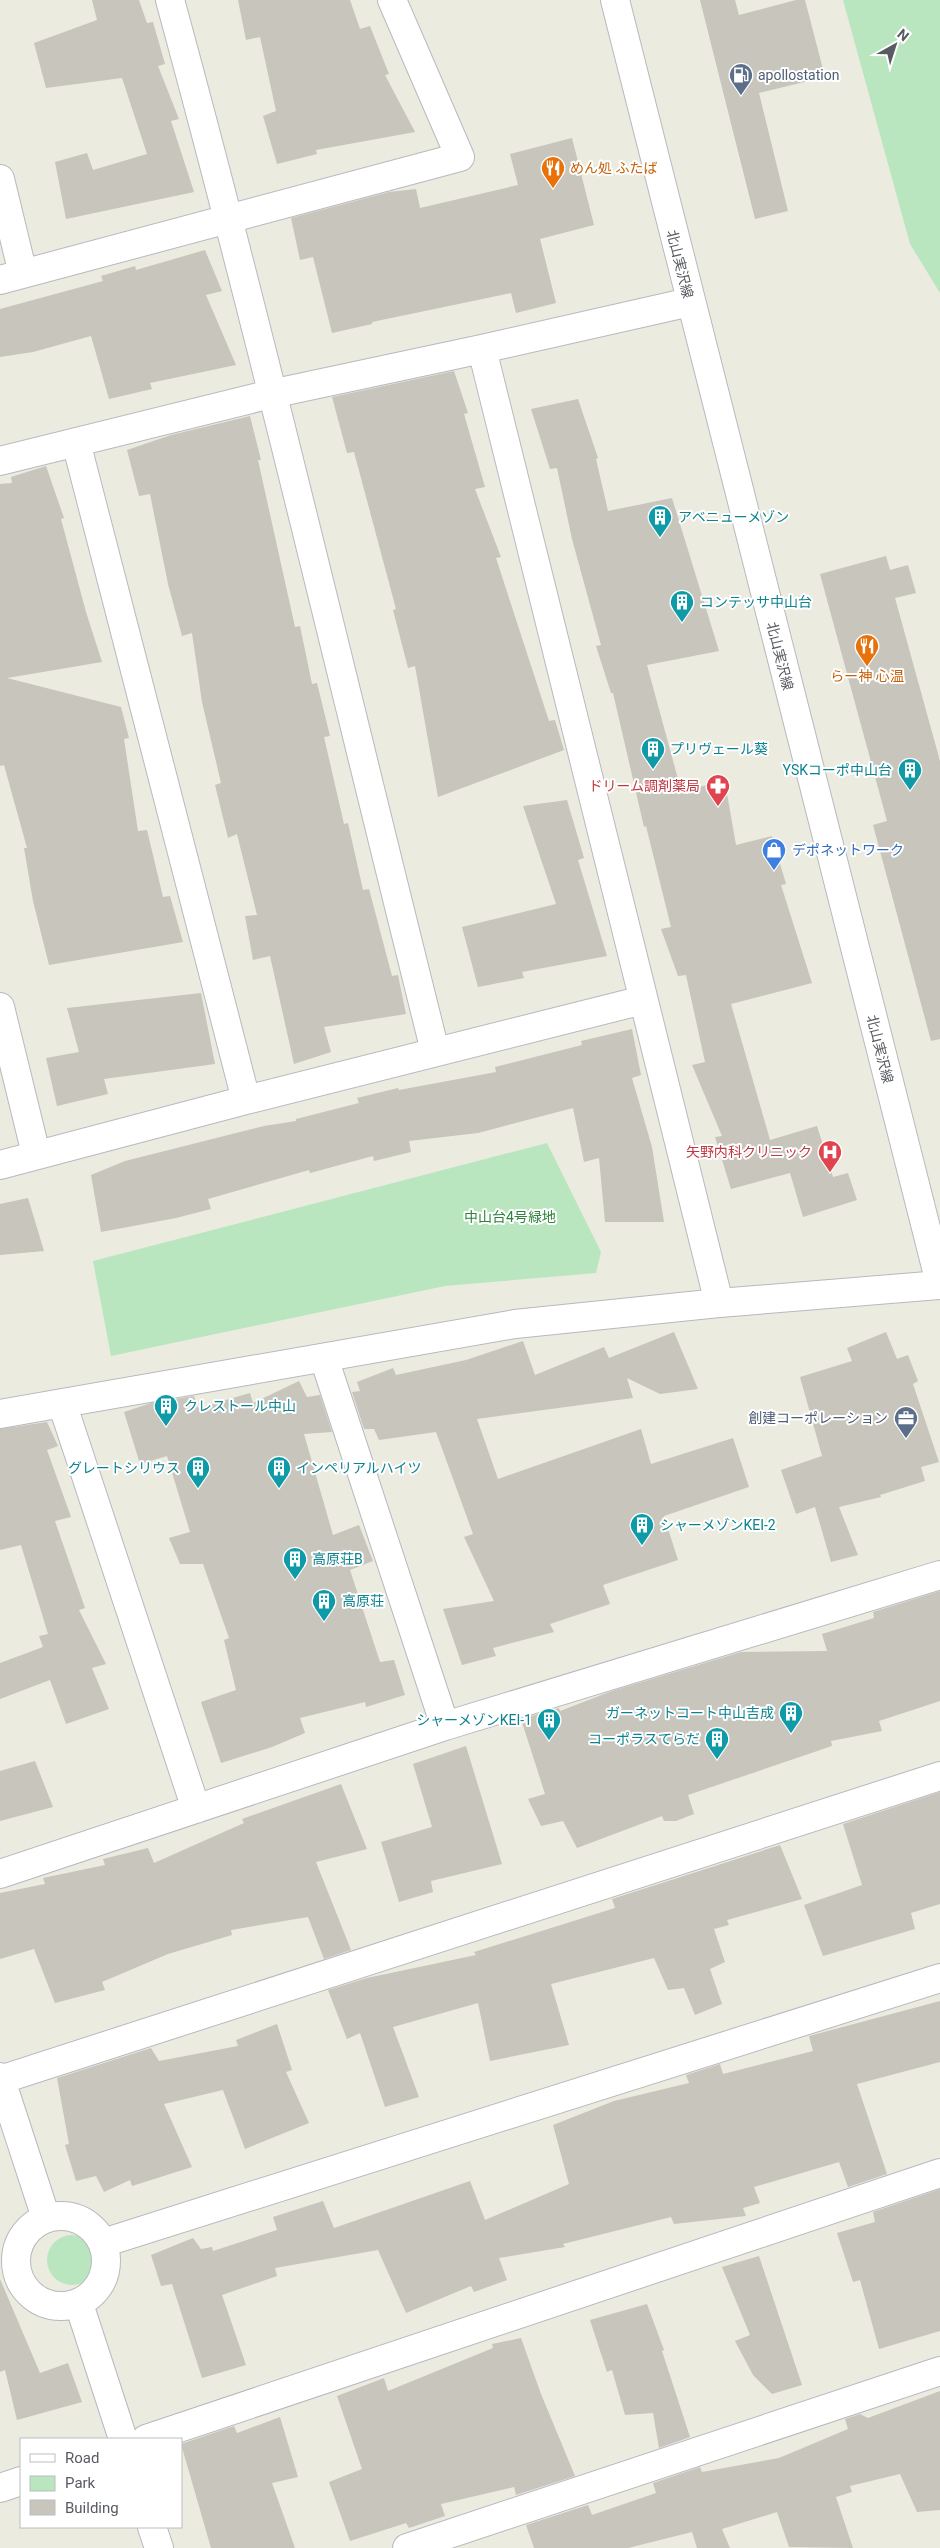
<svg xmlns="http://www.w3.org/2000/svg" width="940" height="2548" viewBox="0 0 940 2548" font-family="Roboto,'Noto Sans JP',sans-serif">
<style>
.green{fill:#b9e6bf}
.building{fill:#c7c5bc}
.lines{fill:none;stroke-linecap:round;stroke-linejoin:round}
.minor-casing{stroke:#b7b9bf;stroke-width:30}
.tertiary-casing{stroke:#b7b9bf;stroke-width:30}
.minor{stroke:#fff;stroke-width:28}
.tertiary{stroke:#fff;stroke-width:28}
.labels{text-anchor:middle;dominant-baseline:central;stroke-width:4;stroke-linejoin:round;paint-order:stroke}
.service-label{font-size:14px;fill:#4e5e75;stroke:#fff;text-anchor:start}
.food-label{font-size:14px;fill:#c56008;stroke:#fff;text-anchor:start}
.street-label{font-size:14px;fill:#585b61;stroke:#fff}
.culture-label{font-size:14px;fill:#0d838f;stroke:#fff;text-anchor:start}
.health-label{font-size:14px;fill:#be3a42;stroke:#fff;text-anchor:end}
.shop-label{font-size:14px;fill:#366cbe;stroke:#fff;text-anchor:start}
.park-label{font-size:14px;fill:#2e823d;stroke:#fff}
</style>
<rect width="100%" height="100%" fill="#ecebdf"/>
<!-- green -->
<path class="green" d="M 843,0 L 940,0 L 940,293 L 910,244 Z
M 547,1143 L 601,1252 L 596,1273 L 445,1286 L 111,1356 L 93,1261 Z
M47 2260a25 25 0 1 1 50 0a25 25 0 1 1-50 0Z"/>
<!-- building -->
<path class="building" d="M 92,0 L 139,0 L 147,23 L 153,22 L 165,64 L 158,66 L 179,119 L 171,121 L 194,192 L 66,219 L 55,162 L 87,153 L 93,170 L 147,154 L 122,78 L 46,88 L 34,43 L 97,20 Z
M 238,0 L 350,0 L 360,29 L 370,26 L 389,74 L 385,75 L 415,132 L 316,150 L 317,154 L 277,164 L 263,116 L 276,111 L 260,37 L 246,40 Z
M 700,0 L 735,0 L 739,15 L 796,0 L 805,0 L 825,77 L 759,93 L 788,211 L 755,219 Z
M 572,138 L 594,225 L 540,239 L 556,303 L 516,313 L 511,293 L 372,322 L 372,324 L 332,333 L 313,257 L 300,260 L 291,218 L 389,192 L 416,189 L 420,208 L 518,185 L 510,154 Z
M 205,250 L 222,291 L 206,295 L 236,365 L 150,383 L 152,389 L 109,399 L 91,336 L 33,352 L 0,357 L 0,309 L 103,281 L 101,276 L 135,266 L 136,270 Z
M 454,371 L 468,413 L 464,414 L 485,487 L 475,489 L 501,557 L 496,558 L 549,721 L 555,720 L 564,750 L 438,797 L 415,666 L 408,668 L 393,610 L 396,609 L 354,452 L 347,453 L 332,397 Z
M 578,399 L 598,458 L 596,459 L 608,511 L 672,498 L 719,651 L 647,665 L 681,790 L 725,782 L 736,845 L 772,836 L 786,884 L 781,885 L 812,983 L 731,1004 L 770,1140 L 817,1126 L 833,1177 L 848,1173 L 857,1200 L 803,1217 L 790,1173 L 731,1189 L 715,1137 L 722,1136 L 692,1065 L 705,1062 L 686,975 L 678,976 L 661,929 L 671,927 L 646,826 L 644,827 L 613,693 L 611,693 L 596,646 L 601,645 L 572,539 L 557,468 L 550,469 L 531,409 Z
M 250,416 L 261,460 L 258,460 L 295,627 L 300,626 L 312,684 L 317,683 L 330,736 L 324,737 L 344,824 L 348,823 L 363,890 L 369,889 L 392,976 L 398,975 L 406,1014 L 324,1027 L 331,1052 L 294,1064 L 270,956 L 253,960 L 245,916 L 257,915 L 237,834 L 228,838 L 215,785 L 221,783 L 202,702 L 192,633 L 182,636 L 168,584 L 150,494 L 139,496 L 127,450 L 171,435 Z
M 46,466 L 64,518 L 61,519 L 86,612 L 102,662 L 7,678 L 121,707 L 129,738 L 124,739 L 138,831 L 147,830 L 163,897 L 170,896 L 183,942 L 49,965 L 33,901 L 24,848 L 27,848 L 4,765 L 0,766 L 0,484 L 12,483 L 11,477 Z
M 886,556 L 890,570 L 908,565 L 916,593 L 895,598 L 940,761 L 940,1039 L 931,1041 L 873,825 L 887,821 L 820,574 Z
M 567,800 L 584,858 L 578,860 L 607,956 L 522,972 L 524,978 L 478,987 L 462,927 L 556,904 L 523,806 Z
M 201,993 L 215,1064 L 104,1079 L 108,1094 L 57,1106 L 46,1058 L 79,1052 L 67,1008 Z
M 632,1029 L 641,1075 L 632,1078 L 652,1147 L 664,1222 L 605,1222 L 599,1158 L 584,1162 L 573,1108 L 478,1133 L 409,1141 L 411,1152 L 374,1161 L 373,1156 L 310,1173 L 309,1170 L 208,1199 L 211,1209 L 176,1218 L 101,1232 L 91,1175 L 125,1161 L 264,1126 L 296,1121 L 296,1119 L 359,1103 L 357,1098 L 398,1088 L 399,1090 L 496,1072 L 495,1067 L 582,1045 L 581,1041 Z
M 28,1198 L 44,1251 L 0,1255 L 0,1204 Z
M 674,1332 L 698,1389 L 660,1394 L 627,1378 L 633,1398 L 477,1419 L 498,1479 L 641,1429 L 651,1464 L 733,1438 L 749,1487 L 664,1516 L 678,1560 L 603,1585 L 610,1604 L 550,1624 L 554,1632 L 493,1648 L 496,1656 L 462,1665 L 443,1609 L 494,1601 L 464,1537 L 473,1534 L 436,1432 L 379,1440 L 374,1429 L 364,1429 L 352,1392 L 360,1391 L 357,1382 L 393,1368 L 396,1375 L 466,1360 L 523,1341 L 535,1375 L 604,1347 L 609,1358 Z
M 886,1332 L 897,1359 L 908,1355 L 918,1381 L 913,1384 L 939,1462 L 921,1467 L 925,1481 L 880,1495 L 881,1497 L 839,1507 L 858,1555 L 831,1562 L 815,1507 L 796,1514 L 781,1470 L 822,1456 L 800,1377 L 852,1361 L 847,1348 Z
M 299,1381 L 307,1397 L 320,1395 L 332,1432 L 304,1434 L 333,1535 L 359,1525 L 373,1561 L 350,1570 L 380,1662 L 394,1660 L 405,1695 L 366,1707 L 365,1702 L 300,1718 L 305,1733 L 272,1747 L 221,1763 L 201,1702 L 236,1690 L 224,1640 L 229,1638 L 203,1564 L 180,1564 L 169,1538 L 190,1532 L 167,1456 L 140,1464 L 124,1412 L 151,1403 L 194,1396 L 198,1408 L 250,1393 L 253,1403 Z
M 47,1422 L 58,1446 L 47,1450 L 71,1517 L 55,1521 L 85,1608 L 79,1610 L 106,1664 L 92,1668 L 109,1709 L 66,1724 L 50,1680 L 0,1699 L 0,1663 L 43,1647 L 39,1636 L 48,1634 L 21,1545 L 0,1550 L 0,1429 Z
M 940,1591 L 940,1701 L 879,1721 L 882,1731 L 831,1741 L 832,1746 L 688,1795 L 694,1814 L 676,1821 L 664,1821 L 662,1816 L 577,1848 L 563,1821 L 541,1826 L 528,1799 L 545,1794 L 521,1719 L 559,1708 L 560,1711 L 612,1691 L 741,1652 L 827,1651 L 822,1634 L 874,1618 L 873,1612 Z
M 466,1746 L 502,1864 L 431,1881 L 433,1892 L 399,1902 L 381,1842 L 432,1827 L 413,1764 Z
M 35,1761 L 53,1807 L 0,1821 L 0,1771 Z
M 341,1784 L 367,1849 L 316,1862 L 351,1950 L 324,1959 L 308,1917 L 231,1930 L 232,1935 L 168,1954 L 102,1982 L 105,1990 L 55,2003 L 34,1949 L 0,1959 L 0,1893 L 45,1884 L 43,1878 L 105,1865 L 103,1859 L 148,1848 L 154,1863 L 244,1823 L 242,1819 Z
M 940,1792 L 940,1904 L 911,1913 L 915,1929 L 823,1956 L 804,1905 L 862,1885 L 843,1824 Z
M 780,1845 L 802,1899 L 727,1920 L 729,1925 L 714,1929 L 725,1962 L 710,1969 L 722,2004 L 695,2015 L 684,1988 L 668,1990 L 654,1958 L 551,1984 L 569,2045 L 490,2061 L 478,2003 L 393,2027 L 419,2097 L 385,2107 L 360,2033 L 347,2039 L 328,1990 L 367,1978 L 476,1955 L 474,1952 L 615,1908 L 612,1899 Z
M 940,2001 L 940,2062 L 857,2084 L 887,2174 L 848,2187 L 839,2162 L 754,2187 L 760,2203 L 743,2208 L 746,2216 L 674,2224 L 671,2217 L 563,2244 L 565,2247 L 499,2258 L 507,2280 L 474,2292 L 471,2286 L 406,2313 L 378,2250 L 275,2268 L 277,2276 L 222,2295 L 246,2365 L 202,2378 L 172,2284 L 161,2286 L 151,2255 L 193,2238 L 201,2249 L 212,2247 L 213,2251 L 277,2230 L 273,2217 L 323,2201 L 334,2228 L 470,2181 L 485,2220 L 569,2184 L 553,2125 L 614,2101 L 689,2083 L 686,2075 L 720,2064 L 723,2074 L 813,2051 L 809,2036 Z
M 277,2024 L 292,2070 L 286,2072 L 309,2123 L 245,2149 L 223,2090 L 164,2104 L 192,2167 L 132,2186 L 130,2180 L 104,2192 L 96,2176 L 76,2181 L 65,2145 L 69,2144 L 57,2078 L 151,2048 L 159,2061 L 238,2046 L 236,2040 Z
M 940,2189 L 940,2331 L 879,2349 L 860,2280 L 853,2282 L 837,2233 L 875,2222 L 873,2212 Z
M 759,2256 L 802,2385 L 772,2394 L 753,2375 L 735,2341 L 750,2335 L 722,2267 Z
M 0,2279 L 40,2373 L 68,2363 L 82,2402 L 17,2420 L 5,2370 L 0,2372 Z
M 647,2304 L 664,2350 L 662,2351 L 690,2437 L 659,2448 L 653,2413 L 625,2415 L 612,2370 L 607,2372 L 590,2320 Z
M 521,2338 L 541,2394 L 575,2476 L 516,2495 L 514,2487 L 441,2504 L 445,2516 L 409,2528 L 406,2523 L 350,2541 L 329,2482 L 362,2469 L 337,2396 L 384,2378 L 388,2391 L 493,2348 L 492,2344 Z
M 940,2391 L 940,2510 L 917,2512 L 900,2474 L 850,2486 L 852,2492 L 836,2497 L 853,2548 L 789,2547 L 777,2512 L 722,2529 L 730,2548 L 697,2548 L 692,2532 L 628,2548 L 534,2548 L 526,2525 L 588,2505 L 592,2515 L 656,2493 L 653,2483 L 700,2467 L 702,2472 L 779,2458 L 848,2429 L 845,2419 L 860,2414 L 868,2418 Z
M 280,2417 L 298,2477 L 272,2483 L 295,2548 L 211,2548 L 181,2444 L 234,2426 L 237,2433 Z"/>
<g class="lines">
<!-- minor casing -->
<g class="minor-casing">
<path id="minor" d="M 170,0 C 265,348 347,701 435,1051
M 0,179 L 23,274
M 0,280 L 460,157 L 392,0
M 482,349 L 719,1303
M 76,442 L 246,1100
M 0,461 L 271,394 L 482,349 L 690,302
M 0,1007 L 36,1154
M 0,1165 L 246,1100 L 643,1000
M 324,1358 L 445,1726
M 62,1403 L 196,1809
M 0,1414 L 515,1324 L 719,1303 L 940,1285
M 0,1874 L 445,1726 L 940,1575
M 0,2077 L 46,2218
M 0,2080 L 940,1776
M16 2261a45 45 0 1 1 90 0a45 45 0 1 1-90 0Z
M 103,2243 L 940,1978
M 79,2304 L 123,2439
M 146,2439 L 940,2173
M 0,2488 L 21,2481
M 152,2527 L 159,2548
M 407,2548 L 940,2371"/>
</g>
<!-- tertiary casing -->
<g class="tertiary-casing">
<path id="tertiary" d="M 615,0 L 940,1283"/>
</g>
<!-- minor -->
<use href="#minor" class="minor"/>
<!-- tertiary -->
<use href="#tertiary" class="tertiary"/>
</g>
<!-- icons -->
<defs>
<g id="fuel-pin" transform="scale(1.25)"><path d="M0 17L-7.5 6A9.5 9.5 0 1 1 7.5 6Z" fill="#5c6f8a" stroke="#fff"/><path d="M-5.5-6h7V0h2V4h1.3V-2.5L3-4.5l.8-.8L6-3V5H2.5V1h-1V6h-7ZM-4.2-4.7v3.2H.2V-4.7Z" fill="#fff"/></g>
<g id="restaurant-pin" transform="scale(1.25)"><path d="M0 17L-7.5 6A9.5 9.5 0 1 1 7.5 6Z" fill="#e8710a" stroke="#fff"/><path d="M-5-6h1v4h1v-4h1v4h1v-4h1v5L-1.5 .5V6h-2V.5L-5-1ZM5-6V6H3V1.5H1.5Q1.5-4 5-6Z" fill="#fff"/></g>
<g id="building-pin" transform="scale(1.25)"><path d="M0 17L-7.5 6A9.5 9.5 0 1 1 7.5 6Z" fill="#0f9aa8" stroke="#fff"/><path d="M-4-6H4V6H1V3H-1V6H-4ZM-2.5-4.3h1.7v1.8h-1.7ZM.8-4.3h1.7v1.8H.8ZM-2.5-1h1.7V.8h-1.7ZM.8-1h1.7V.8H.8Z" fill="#fff"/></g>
<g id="pharmacy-pin" transform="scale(1.25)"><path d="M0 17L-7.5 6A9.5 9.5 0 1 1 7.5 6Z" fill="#e0444e" stroke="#fff"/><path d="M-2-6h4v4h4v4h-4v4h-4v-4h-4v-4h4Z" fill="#fff"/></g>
<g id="shop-pin" transform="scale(1.25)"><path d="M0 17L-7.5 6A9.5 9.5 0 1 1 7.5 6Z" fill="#3f7fe0" stroke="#fff"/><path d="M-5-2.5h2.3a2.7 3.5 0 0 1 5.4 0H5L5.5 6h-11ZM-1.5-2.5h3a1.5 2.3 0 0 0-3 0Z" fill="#fff"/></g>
<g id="hospital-pin" transform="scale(1.25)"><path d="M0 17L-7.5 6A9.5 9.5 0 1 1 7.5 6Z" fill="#e0444e" stroke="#fff"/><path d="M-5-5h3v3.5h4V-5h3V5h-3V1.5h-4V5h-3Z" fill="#fff"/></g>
<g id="office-pin" transform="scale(1.25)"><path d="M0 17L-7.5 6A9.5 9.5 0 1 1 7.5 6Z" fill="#5c6f8a" stroke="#fff"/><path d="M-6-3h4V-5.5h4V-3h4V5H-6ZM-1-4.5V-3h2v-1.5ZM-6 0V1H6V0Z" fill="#fff"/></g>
</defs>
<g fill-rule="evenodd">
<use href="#fuel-pin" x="741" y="75"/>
<use href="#restaurant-pin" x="553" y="168"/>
<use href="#building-pin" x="660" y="517"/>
<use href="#building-pin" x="682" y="602"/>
<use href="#restaurant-pin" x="867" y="646"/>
<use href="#building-pin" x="653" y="749"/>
<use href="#building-pin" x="910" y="770"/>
<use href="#pharmacy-pin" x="718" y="786"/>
<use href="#shop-pin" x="774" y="850"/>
<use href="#hospital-pin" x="830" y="1152"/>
<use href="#building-pin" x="166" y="1406"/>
<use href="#office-pin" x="906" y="1418"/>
<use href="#building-pin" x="198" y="1468"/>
<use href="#building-pin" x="279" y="1468"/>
<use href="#building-pin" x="642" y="1525"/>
<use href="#building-pin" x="295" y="1559"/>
<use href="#building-pin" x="324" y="1601"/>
<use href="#building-pin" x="791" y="1713"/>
<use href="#building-pin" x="549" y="1720"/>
<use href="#building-pin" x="717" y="1739"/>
</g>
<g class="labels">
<!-- service labels -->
<g class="service-label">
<text x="758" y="75">apollostation</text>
<text x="888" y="1418" text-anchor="end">創建コーポレーション</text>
</g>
<!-- food labels -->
<g class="food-label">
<text x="570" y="168">めん処 ふたば</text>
<text x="867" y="676" text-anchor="middle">らー神 心温</text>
</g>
<!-- street labels -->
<g class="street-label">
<text transform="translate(680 264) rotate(76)">北山実沢線</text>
<text transform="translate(780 656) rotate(76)">北山実沢線</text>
<text transform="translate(880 1049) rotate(76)">北山実沢線</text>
</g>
<!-- culture labels -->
<g class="culture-label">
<text x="678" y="517">アベニューメゾン</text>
<text x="700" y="602">コンテッサ中山台</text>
<text x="670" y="749">プリヴェール葵</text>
<text x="892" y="770" text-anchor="end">YSKコーポ中山台</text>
<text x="184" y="1406">クレストール中山</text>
<text x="180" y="1468" text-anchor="end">グレートシリウス</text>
<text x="296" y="1468">インペリアルハイツ</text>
<text x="660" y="1525">シャーメゾンKEI-2</text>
<text x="312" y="1559">高原荘B</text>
<text x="342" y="1601">高原荘</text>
<text x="774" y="1713" text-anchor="end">ガーネットコート中山吉成</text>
<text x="532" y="1720" text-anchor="end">シャーメゾンKEI-1</text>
<text x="700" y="1739" text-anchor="end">コーポラスてらだ</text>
</g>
<!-- health labels -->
<g class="health-label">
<text x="700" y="786">ドリーム調剤薬局</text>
<text x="812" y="1152">矢野内科クリニック</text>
</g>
<!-- shop labels -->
<g class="shop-label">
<text x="792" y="850">デポネットワーク</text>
</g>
<!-- park labels -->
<g class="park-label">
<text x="510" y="1217">中山台4号緑地</text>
</g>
</g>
<!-- legend -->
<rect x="20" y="2438" width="162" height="90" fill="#ffffff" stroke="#bcbdc0"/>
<rect x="30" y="2454" width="25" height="8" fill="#ffffff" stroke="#bcbdc0"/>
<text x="65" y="2463" font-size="15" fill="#585b61">Road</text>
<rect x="30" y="2476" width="25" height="15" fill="#b9e6bf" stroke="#bcbdc0"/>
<text x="65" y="2488" font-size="15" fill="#585b61">Park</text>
<rect x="30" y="2500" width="25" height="15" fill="#c7c5bc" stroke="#bcbdc0"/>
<text x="65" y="2513" font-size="15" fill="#585b61">Building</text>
<!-- north arrow -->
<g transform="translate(895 45) rotate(39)" stroke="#ffffff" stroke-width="4" paint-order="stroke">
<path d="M0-4L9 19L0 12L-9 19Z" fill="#585b61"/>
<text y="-8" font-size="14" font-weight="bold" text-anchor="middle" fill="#585b61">N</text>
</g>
</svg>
